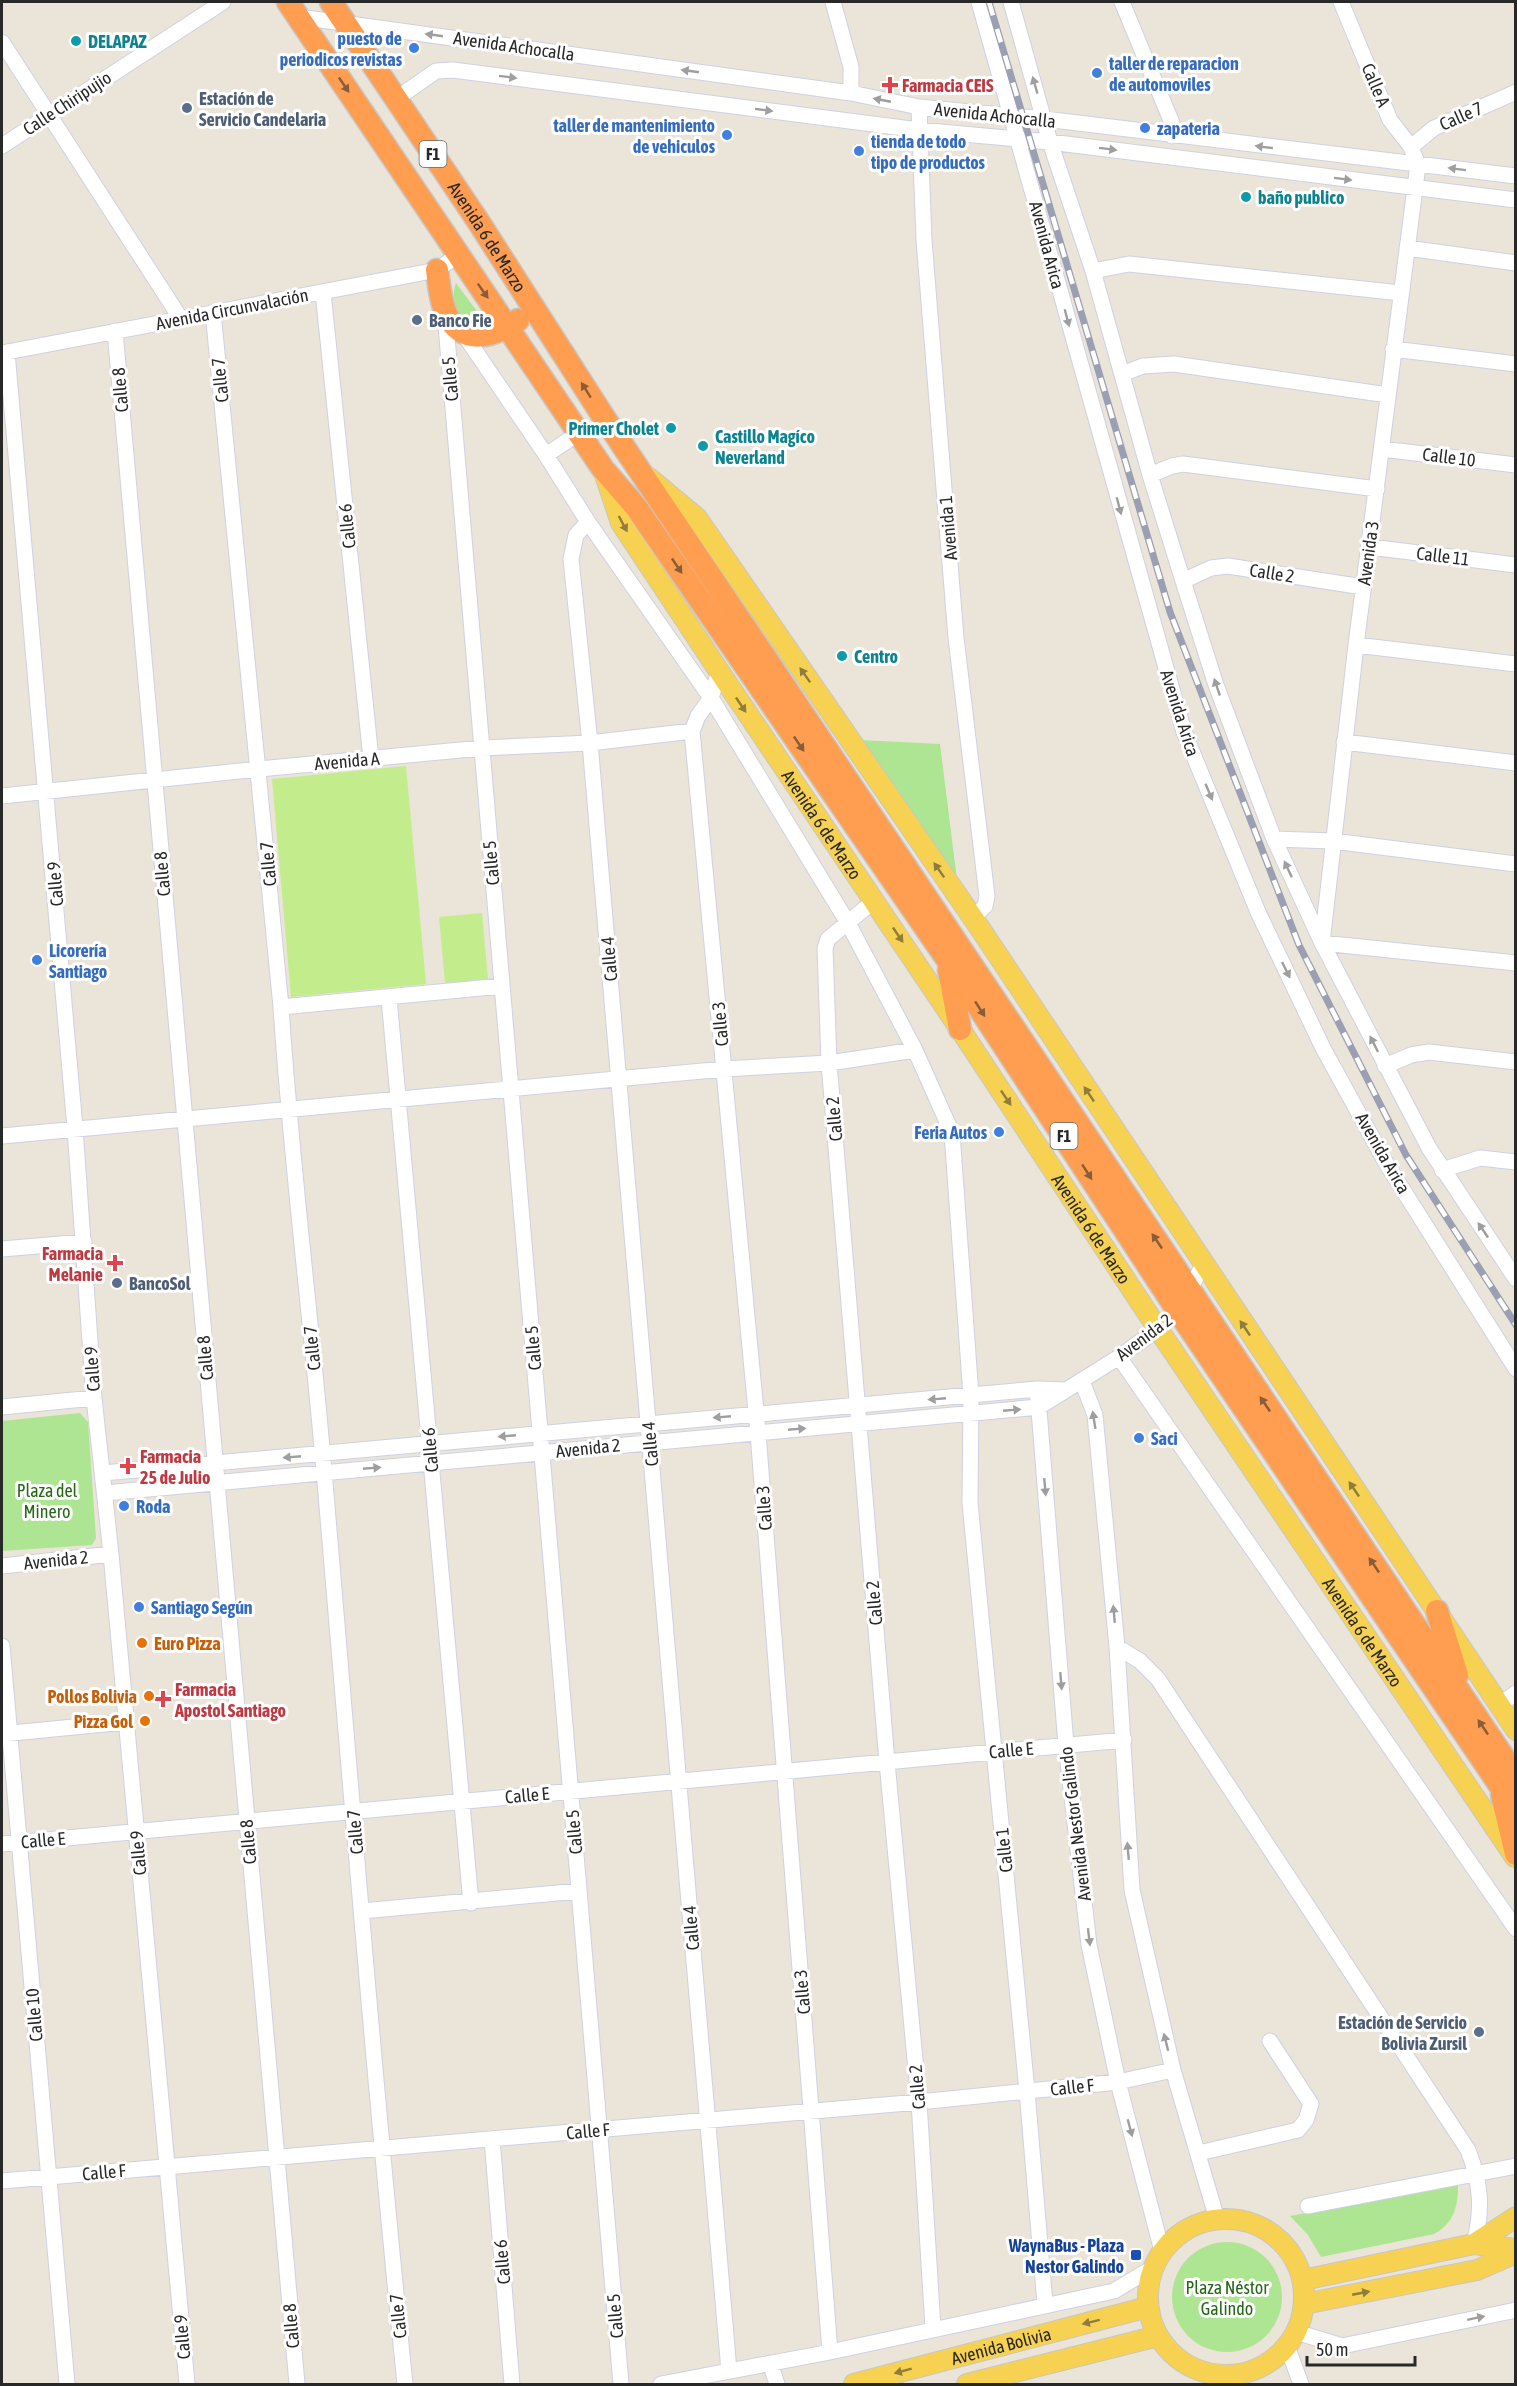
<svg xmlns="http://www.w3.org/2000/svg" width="1517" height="2386" viewBox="0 0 1517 2386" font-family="'Asap Condensed',sans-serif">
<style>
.green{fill:#ade592}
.pitch{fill:#c3ed8d}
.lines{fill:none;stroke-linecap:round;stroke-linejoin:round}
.minor-casing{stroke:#ced1e2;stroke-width:17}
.major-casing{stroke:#c7c7c7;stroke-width:22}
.highway-casing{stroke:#c7c7c7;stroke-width:25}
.minor{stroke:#fff;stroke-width:15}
.major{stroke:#f7d252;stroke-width:20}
.highway{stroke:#ff9e50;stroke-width:22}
.rail-casing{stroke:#9b9fb4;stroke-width:7}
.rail{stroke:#fff;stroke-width:4.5;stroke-dasharray:14;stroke-linecap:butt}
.oneway{fill:#9e9e9e}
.oneway2{fill:#895d3a}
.oneway3{fill:#907d3d}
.culture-dot{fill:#0f9aa8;stroke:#fff;stroke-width:2}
.shop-dot{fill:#3f7fe0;stroke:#fff;stroke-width:2}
.health-dot{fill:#e0444e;stroke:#fff;stroke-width:2}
.service-dot{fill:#5c6f8a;stroke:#fff;stroke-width:2}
.food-dot{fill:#e8710a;stroke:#fff;stroke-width:2}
.transit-dot{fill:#1a4fb4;stroke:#fff;stroke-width:2}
.labels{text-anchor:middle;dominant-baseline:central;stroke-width:6;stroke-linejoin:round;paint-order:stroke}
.shield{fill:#fff;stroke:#686868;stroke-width:1.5}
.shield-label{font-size:16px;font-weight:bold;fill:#282828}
.shop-label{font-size:18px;font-weight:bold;fill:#366cbe;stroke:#fff;text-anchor:start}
.culture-label{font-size:18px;font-weight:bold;fill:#0d838f;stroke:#fff;text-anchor:start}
.street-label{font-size:18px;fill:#282828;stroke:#fff}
.health-label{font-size:18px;font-weight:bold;fill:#be3a42;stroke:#fff;text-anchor:start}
.service-label{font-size:18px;font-weight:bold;fill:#4e5e75;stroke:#fff;text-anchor:start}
.park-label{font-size:18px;fill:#266716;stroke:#fff}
.food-label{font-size:18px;font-weight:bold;fill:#c56008;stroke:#fff;text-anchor:end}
.transit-label{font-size:18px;font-weight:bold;fill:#164399;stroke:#fff;text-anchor:end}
</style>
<rect width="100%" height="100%" fill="#ebe4d9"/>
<!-- green -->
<path class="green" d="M 456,283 L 487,325 C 463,327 448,305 456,283 Z
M 860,740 L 940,744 L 957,880 Z
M 80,1413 L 88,1422 L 96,1538 L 92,1545 L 2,1551 L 2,1421 Z
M 1458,2185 C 1458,2207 1454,2223 1434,2234 L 1321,2257 L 1308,2235 L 1290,2216 Z
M1172 2297a55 55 0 1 1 110 0a55 55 0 1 1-110 0Z"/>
<!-- pitch -->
<path class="pitch" d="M 406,766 L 426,984 L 291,997 L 272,779 Z
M 482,913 L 488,979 L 445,983 L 439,917 Z"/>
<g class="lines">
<!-- minor casing -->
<g class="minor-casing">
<path id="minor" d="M 833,2 L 851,67 L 851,93
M 979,2 L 1184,732 L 1258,912 L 1323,1048 L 1386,1163 L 1516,1369
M 1011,2 L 1050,142 L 1093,271 L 1150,475 L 1183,581 L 1216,685 L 1274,839 L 1322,943 L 1429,1148 L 1516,1279
M 1122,2 L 1172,123 L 1172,136
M 1341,2 L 1390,120 L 1411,147 L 1418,165 L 1356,645 L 1322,943 L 1516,963
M 299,17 L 851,93 L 919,107 L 1045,119 L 1516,176
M 2,42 L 181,319
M 396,99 L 436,71 L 453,70 L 919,130 L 1050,142 L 1516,200
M 919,107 L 924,240 L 956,638 L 987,896 L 985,906 L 973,918
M 2,146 L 223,2
M 1411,147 L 1434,128 L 1516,92
M 1407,248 L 1516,263
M 1093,271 L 1129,264 L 1401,293
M 323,292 L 371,759
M 213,312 L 281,1007 C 291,1162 311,1316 324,1471 C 350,1775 374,2080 405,2384
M 445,314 L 621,2384
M 461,330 L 546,455 L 588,522 L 711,698 L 848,923 L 915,1050 L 952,1133 L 971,1396 L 970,1503 L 1027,2091 L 1045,2304
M 115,331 L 297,2384
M 1393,349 L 1516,364
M 7,352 L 75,1128 L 94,1398 L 111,1554 L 187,2384
M 2,353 L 437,270 L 458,255
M 1122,374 L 1143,366 L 1174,364 L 1388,395
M 1382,449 L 1516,465
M 546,455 L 579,433
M 1150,475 L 1172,466 L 1183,464 L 1377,489
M 588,522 L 576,535 L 571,559 L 590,743 L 729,2371
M 1370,547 L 1516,565
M 1183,581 L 1211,568 L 1228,566 L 1363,587
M 1356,645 L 1516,664
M 719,671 L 711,698 L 698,716 L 692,731 L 758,1433 L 830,2352
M 1344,742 L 1516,763
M 2,796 L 259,769 L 482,748 L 590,743 L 692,731
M 1274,839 L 1333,841 L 1516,864
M 875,900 L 828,939 L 825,948 L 829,1063 L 887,1762 L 919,2102 L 933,2328
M 389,998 L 471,1903
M 281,1007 L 502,986
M 1385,1066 L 1411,1055 L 1429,1052 L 1516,1062
M 2,1136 L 724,1069 L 829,1063 L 915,1050
M 1442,1170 L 1480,1158 L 1516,1162
M 2,1249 L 84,1242
M 1119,1357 L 1516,1929
M 1082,1381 L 1095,1415 L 1117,1647 L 1132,1890 L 1173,2070 L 1217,2219
M 1038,1398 L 1066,1745 L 1089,1945 L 1118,2082 L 1162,2251
M 2,1407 L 94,1398
M 103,1473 L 1037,1389 L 1066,1390
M 105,1493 L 1039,1407 L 1119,1357 L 1158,1329 L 1178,1311 L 1203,1265
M 2,1566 L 111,1554
M 2,1646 L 67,2384
M 1117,1647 L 1140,1661 L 1158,1679 L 1468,2150 C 1481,2183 1483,2209 1474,2244
M 1499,1705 L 1516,1693
M 2,1734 L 125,1722
M 2,1844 L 1124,1740
M 362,1911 L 579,1891
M 492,2139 L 512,2384
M 1199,2153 L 1298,2130 L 1306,2120 L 1311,2104 L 1270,2041
M 2,2181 L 919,2102 L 1118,2082 L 1173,2070
M 1308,2206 L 1516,2166
M 1296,2332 L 1342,2346 L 1516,2310
M 1287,2346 L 1301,2384
M 770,2363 L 777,2384
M 1218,2375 L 1222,2384
M 661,2384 L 830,2352 L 1114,2291 L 1154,2267"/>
</g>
<!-- major casing -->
<g class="major-casing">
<g id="major">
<path id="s1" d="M 604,472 L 621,523 L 719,671 L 960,1029 L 1158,1329 L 1515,1857"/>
<path d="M 649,478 L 697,518 L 973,918 L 1516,1730"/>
<circle cx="1226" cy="2297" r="78"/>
<path d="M 1474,2244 L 1516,2217"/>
<path d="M 1303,2280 L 1474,2244 L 1516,2249"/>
<path d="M 1304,2304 L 1477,2270 L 1516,2253"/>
<path id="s2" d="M 854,2384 L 1148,2307"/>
<path d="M 967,2384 L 1158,2336"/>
</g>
</g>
<!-- highway casing -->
<g class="highway-casing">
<g id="highway">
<path d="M 288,2 L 603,469 L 636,507 L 947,959 L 1178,1311 L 1516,1809"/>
<path id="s3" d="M 331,2 L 478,221 L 603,416 L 1516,1776"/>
<path d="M 437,270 C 439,284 440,300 446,313 C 462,347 494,337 518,320"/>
<path d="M 949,970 L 960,1029"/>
<path d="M 1437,1611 L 1457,1675"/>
<path d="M 1502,1795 L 1516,1854"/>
</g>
</g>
<!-- minor -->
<use href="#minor" class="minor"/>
<!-- major -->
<use href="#major" class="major"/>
<!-- highway -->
<use href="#highway" class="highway"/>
<!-- rail casing -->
<g class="rail-casing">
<path id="rail" d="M 989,2 L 1170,612 L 1299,945 L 1406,1155 L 1516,1325"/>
</g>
<!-- rail -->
<use href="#rail" class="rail"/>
</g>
<!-- one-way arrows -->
<defs><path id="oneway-solid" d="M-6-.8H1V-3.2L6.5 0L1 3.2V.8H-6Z" transform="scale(1.5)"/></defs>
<g class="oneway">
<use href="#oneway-solid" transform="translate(434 35) rotate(-172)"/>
<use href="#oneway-solid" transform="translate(690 71) rotate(-172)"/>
<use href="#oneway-solid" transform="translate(508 77) rotate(7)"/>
<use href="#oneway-solid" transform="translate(1035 85) rotate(-106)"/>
<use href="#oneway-solid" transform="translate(882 100) rotate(-169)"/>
<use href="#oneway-solid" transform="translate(764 110) rotate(7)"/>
<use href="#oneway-solid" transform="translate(1264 147) rotate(-173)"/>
<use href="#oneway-solid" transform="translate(1108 149) rotate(7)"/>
<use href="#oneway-solid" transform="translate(1457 169) rotate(-173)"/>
<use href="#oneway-solid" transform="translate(1343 179) rotate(7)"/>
<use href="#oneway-solid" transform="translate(1067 318) rotate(75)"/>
<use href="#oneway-solid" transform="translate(1119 506) rotate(75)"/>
<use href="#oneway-solid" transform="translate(1217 687) rotate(-109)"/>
<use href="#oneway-solid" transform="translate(1209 792) rotate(67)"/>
<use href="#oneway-solid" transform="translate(1288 869) rotate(-115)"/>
<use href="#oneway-solid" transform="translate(1286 970) rotate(64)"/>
<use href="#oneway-solid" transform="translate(1374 1044) rotate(-117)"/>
<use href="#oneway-solid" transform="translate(1483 1230) rotate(-124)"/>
<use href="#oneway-solid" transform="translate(937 1399) rotate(175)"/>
<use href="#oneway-solid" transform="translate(1012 1410) rotate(-5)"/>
<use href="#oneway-solid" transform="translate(722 1417) rotate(175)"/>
<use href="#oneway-solid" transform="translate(1094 1420) rotate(-99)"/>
<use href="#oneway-solid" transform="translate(797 1429) rotate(-5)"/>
<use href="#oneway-solid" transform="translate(507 1436) rotate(175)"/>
<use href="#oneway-solid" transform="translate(292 1457) rotate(175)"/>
<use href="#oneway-solid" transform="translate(372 1468) rotate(-5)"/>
<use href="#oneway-solid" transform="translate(1045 1487) rotate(85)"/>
<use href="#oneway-solid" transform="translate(1114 1614) rotate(-95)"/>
<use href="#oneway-solid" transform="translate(1061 1681) rotate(85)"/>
<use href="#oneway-solid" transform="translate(1128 1851) rotate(-95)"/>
<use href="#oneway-solid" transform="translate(1089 1937) rotate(83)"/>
<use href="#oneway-solid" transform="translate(1166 2042) rotate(-104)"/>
<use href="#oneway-solid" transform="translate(1130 2128) rotate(75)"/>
<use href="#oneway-solid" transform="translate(1476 2318) rotate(-12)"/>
</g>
<g class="oneway2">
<use href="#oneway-solid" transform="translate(344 85) rotate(56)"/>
<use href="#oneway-solid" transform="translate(483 291) rotate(55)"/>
<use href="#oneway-solid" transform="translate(586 390) rotate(-122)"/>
<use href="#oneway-solid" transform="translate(677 566) rotate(56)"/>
<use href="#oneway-solid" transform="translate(799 744) rotate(56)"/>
<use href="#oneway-solid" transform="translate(980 1009) rotate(57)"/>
<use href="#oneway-solid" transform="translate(1087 1172) rotate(57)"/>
<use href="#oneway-solid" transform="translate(1157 1241) rotate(-124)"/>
<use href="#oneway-solid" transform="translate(1265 1404) rotate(-124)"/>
<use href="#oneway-solid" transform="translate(1374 1565) rotate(-124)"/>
<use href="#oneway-solid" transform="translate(1483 1727) rotate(-124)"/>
</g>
<g class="oneway3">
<use href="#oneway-solid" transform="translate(623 524) rotate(62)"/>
<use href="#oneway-solid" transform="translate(805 675) rotate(-125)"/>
<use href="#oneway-solid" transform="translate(741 705) rotate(56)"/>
<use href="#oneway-solid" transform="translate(939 870) rotate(-125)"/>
<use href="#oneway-solid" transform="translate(898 935) rotate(56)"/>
<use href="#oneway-solid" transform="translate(1089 1094) rotate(-124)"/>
<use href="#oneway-solid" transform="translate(1006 1098) rotate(56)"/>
<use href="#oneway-solid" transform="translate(1245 1328) rotate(-124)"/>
<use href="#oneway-solid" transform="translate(1354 1489) rotate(-124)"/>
<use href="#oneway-solid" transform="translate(1361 2293) rotate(-11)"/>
<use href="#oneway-solid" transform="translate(1091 2322) rotate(166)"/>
<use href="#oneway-solid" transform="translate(903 2371) rotate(165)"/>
</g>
<!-- markers -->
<g class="culture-dot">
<circle cx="76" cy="41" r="6"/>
<circle cx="1246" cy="197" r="6"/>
<circle cx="671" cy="428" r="6"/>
<circle cx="703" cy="446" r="6"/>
<circle cx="842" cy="656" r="6"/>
</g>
<g class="shop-dot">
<circle cx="414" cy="48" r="6"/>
<circle cx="1097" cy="73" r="6"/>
<circle cx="1145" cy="128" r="6"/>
<circle cx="727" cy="135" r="6"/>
<circle cx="859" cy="151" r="6"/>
<circle cx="37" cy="960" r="6"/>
<circle cx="999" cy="1132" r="6"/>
<circle cx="1139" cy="1438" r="6"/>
<circle cx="124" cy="1506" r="6"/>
<circle cx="139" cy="1607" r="6"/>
</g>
<g class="health-dot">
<path d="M887 76h6v6h6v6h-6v6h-6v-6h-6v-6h6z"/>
<path d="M112 1254h6v6h6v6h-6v6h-6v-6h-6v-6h6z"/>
<path d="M125 1457h6v6h6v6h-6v6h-6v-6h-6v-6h6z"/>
<path d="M160 1690h6v6h6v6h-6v6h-6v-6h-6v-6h6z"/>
</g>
<g class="service-dot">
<circle cx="187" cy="108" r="6"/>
<circle cx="417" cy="320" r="6"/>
<circle cx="117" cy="1283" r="6"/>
<circle cx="1479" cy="2032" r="6"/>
</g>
<g class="food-dot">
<circle cx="142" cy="1643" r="6"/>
<circle cx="149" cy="1696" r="6"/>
<circle cx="145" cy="1721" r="6"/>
</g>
<rect class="transit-dot" x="1130" y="2249" width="12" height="12" rx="3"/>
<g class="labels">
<!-- shield labels -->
<g class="shield">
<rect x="419.5" y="141" width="27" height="26" rx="4.5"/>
<rect x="1050.5" y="1123" width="27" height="26" rx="4.5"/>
</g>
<g class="shield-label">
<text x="433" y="154">F1</text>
<text x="1064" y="1136">F1</text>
</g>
<!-- shop labels -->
<g class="shop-label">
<text x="402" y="38" text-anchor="end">puesto de<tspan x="402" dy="21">periodicos revistas</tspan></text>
<text x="1109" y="63">taller de reparacion<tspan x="1109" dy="21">de automoviles</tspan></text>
<text x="715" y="125" text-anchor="end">taller de mantenimiento<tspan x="715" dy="21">de vehiculos</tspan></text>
<text x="1157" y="128">zapateria</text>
<text x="871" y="141">tienda de todo<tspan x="871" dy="21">tipo de productos</tspan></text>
<text x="49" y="950">Licorería<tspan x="49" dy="21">Santiago</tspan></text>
<text x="987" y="1132" text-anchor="end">Feria Autos</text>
<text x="1151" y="1438">Saci</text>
<text x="136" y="1506">Roda</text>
<text x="151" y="1607">Santiago Según</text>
</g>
<!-- culture labels -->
<g class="culture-label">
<text x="88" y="41">DELAPAZ</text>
<text x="1258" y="197">baño publico</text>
<text x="659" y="428" text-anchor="end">Primer Cholet</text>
<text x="715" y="436">Castillo Magíco<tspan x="715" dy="21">Neverland</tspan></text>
<text x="854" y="656">Centro</text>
</g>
<!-- street labels -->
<g class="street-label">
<text transform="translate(514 46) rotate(8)">Avenida Achocalla</text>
<text transform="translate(1376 85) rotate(67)">Calle A</text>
<text transform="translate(67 103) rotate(-33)">Calle Chiripujio</text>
<text transform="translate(995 115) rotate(6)">Avenida Achocalla</text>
<text transform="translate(1461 116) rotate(-24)">Calle 7</text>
<text stroke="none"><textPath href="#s3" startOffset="282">Avenida 6 de Marzo</textPath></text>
<text transform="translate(1047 245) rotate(75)">Avenida Arica</text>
<text transform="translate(232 309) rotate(-11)">Avenida Circunvalación</text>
<text transform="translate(450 379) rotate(-95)">Calle 5</text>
<text transform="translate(220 380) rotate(-96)">Calle 7</text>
<text transform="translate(120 390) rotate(-95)">Calle 8</text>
<text transform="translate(1449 457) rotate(7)">Calle 10</text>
<text transform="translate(347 526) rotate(-96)">Calle 6</text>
<text transform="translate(948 528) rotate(-95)">Avenida 1</text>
<text transform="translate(1368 553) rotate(-82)">Avenida 3</text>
<text transform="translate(1443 556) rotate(7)">Calle 11</text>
<text transform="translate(1272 573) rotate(9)">Calle 2</text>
<text transform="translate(1180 713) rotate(72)">Avenida Arica</text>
<text transform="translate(347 761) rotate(-5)">Avenida A</text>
<text stroke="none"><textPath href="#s1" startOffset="416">Avenida 6 de Marzo</textPath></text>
<text transform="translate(491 863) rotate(-95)">Calle 5</text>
<text transform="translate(268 864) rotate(-95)">Calle 7</text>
<text transform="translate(162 874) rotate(-95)">Calle 8</text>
<text transform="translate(55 884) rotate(-95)">Calle 9</text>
<text transform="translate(609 959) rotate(-95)">Calle 4</text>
<text transform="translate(720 1024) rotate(-95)">Calle 3</text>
<text transform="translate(834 1119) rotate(-95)">Calle 2</text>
<text transform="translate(1383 1153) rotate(60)">Avenida Arica</text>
<text stroke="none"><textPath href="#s1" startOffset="902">Avenida 6 de Marzo</textPath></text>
<text transform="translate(1144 1337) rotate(-37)">Avenida 2</text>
<text transform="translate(312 1348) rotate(-96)">Calle 7</text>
<text transform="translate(533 1348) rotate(-95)">Calle 5</text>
<text transform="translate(205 1358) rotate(-95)">Calle 8</text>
<text transform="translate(92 1369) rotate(-94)">Calle 9</text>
<text transform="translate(650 1444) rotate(-95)">Calle 4</text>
<text transform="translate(588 1448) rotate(-6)">Avenida 2</text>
<text transform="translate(430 1450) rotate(-95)">Calle 6</text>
<text transform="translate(764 1508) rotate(-94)">Calle 3</text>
<text transform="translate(56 1560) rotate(-6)">Avenida 2</text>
<text transform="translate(874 1603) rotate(-95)">Calle 2</text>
<text stroke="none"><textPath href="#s1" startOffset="1388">Avenida 6 de Marzo</textPath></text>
<text transform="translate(1011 1750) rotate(-5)">Calle E</text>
<text transform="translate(527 1795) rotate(-5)">Calle E</text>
<text transform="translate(1075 1824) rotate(-97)">Avenida Nestor Galindo</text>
<text transform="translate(355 1832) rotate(-95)">Calle 7</text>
<text transform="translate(574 1832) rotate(-95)">Calle 5</text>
<text transform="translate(43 1840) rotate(-5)">Calle E</text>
<text transform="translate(248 1842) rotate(-95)">Calle 8</text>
<text transform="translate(1004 1850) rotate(-96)">Calle 1</text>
<text transform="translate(138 1853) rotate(-95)">Calle 9</text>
<text transform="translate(691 1928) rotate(-95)">Calle 4</text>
<text transform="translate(802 1992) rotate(-95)">Calle 3</text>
<text transform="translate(34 2015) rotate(-95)">Calle 10</text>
<text transform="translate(917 2087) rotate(-95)">Calle 2</text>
<text transform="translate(1072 2087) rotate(-6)">Calle F</text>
<text transform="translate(588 2131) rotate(-5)">Calle F</text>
<text transform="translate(104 2172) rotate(-5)">Calle F</text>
<text transform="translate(502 2262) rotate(-95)">Calle 6</text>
<text transform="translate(398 2316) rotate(-96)">Calle 7</text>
<text transform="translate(615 2316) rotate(-95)">Calle 5</text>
<text transform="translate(291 2326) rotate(-95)">Calle 8</text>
<text transform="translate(182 2337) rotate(-95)">Calle 9</text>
<text stroke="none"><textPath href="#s2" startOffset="152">Avenida Bolivia</textPath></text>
</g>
<!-- health labels -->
<g class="health-label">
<text x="902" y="85">Farmacia CEIS</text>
<text x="103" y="1253" text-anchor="end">Farmacia<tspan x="103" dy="21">Melanie</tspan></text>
<text x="140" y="1456">Farmacia<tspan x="140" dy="21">25 de Julio</tspan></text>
<text x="175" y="1689">Farmacia<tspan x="175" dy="21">Apostol Santiago</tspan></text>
</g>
<!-- service labels -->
<g class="service-label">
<text x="199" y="98">Estación de<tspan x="199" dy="21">Servicio Candelaria</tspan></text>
<text x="429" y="320">Banco Fie</text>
<text x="129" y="1283">BancoSol</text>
<text x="1467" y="2022" text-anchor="end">Estación de Servicio<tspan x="1467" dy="21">Bolivia Zursil</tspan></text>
</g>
<!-- park labels -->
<g class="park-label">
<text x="47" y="1490">Plaza del<tspan x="47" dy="21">Minero</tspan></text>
<text x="1227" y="2287">Plaza Néstor<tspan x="1227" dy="21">Galindo</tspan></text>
</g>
<!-- food labels -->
<g class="food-label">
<text x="154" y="1643" text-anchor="start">Euro Pizza</text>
<text x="137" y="1696">Pollos Bolivia</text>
<text x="133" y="1721">Pizza Gol</text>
</g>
<!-- transit labels -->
<g class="transit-label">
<text x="1124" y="2245">WaynaBus - Plaza<tspan x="1124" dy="21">Nestor Galindo</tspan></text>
</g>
</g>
<!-- border -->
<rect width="1517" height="2386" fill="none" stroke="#282828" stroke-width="6"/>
<!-- scale -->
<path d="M1307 2356v9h108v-9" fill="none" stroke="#282828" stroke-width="3"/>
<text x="1316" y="2356" font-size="18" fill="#282828" stroke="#ffffff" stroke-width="4.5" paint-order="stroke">50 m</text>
</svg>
